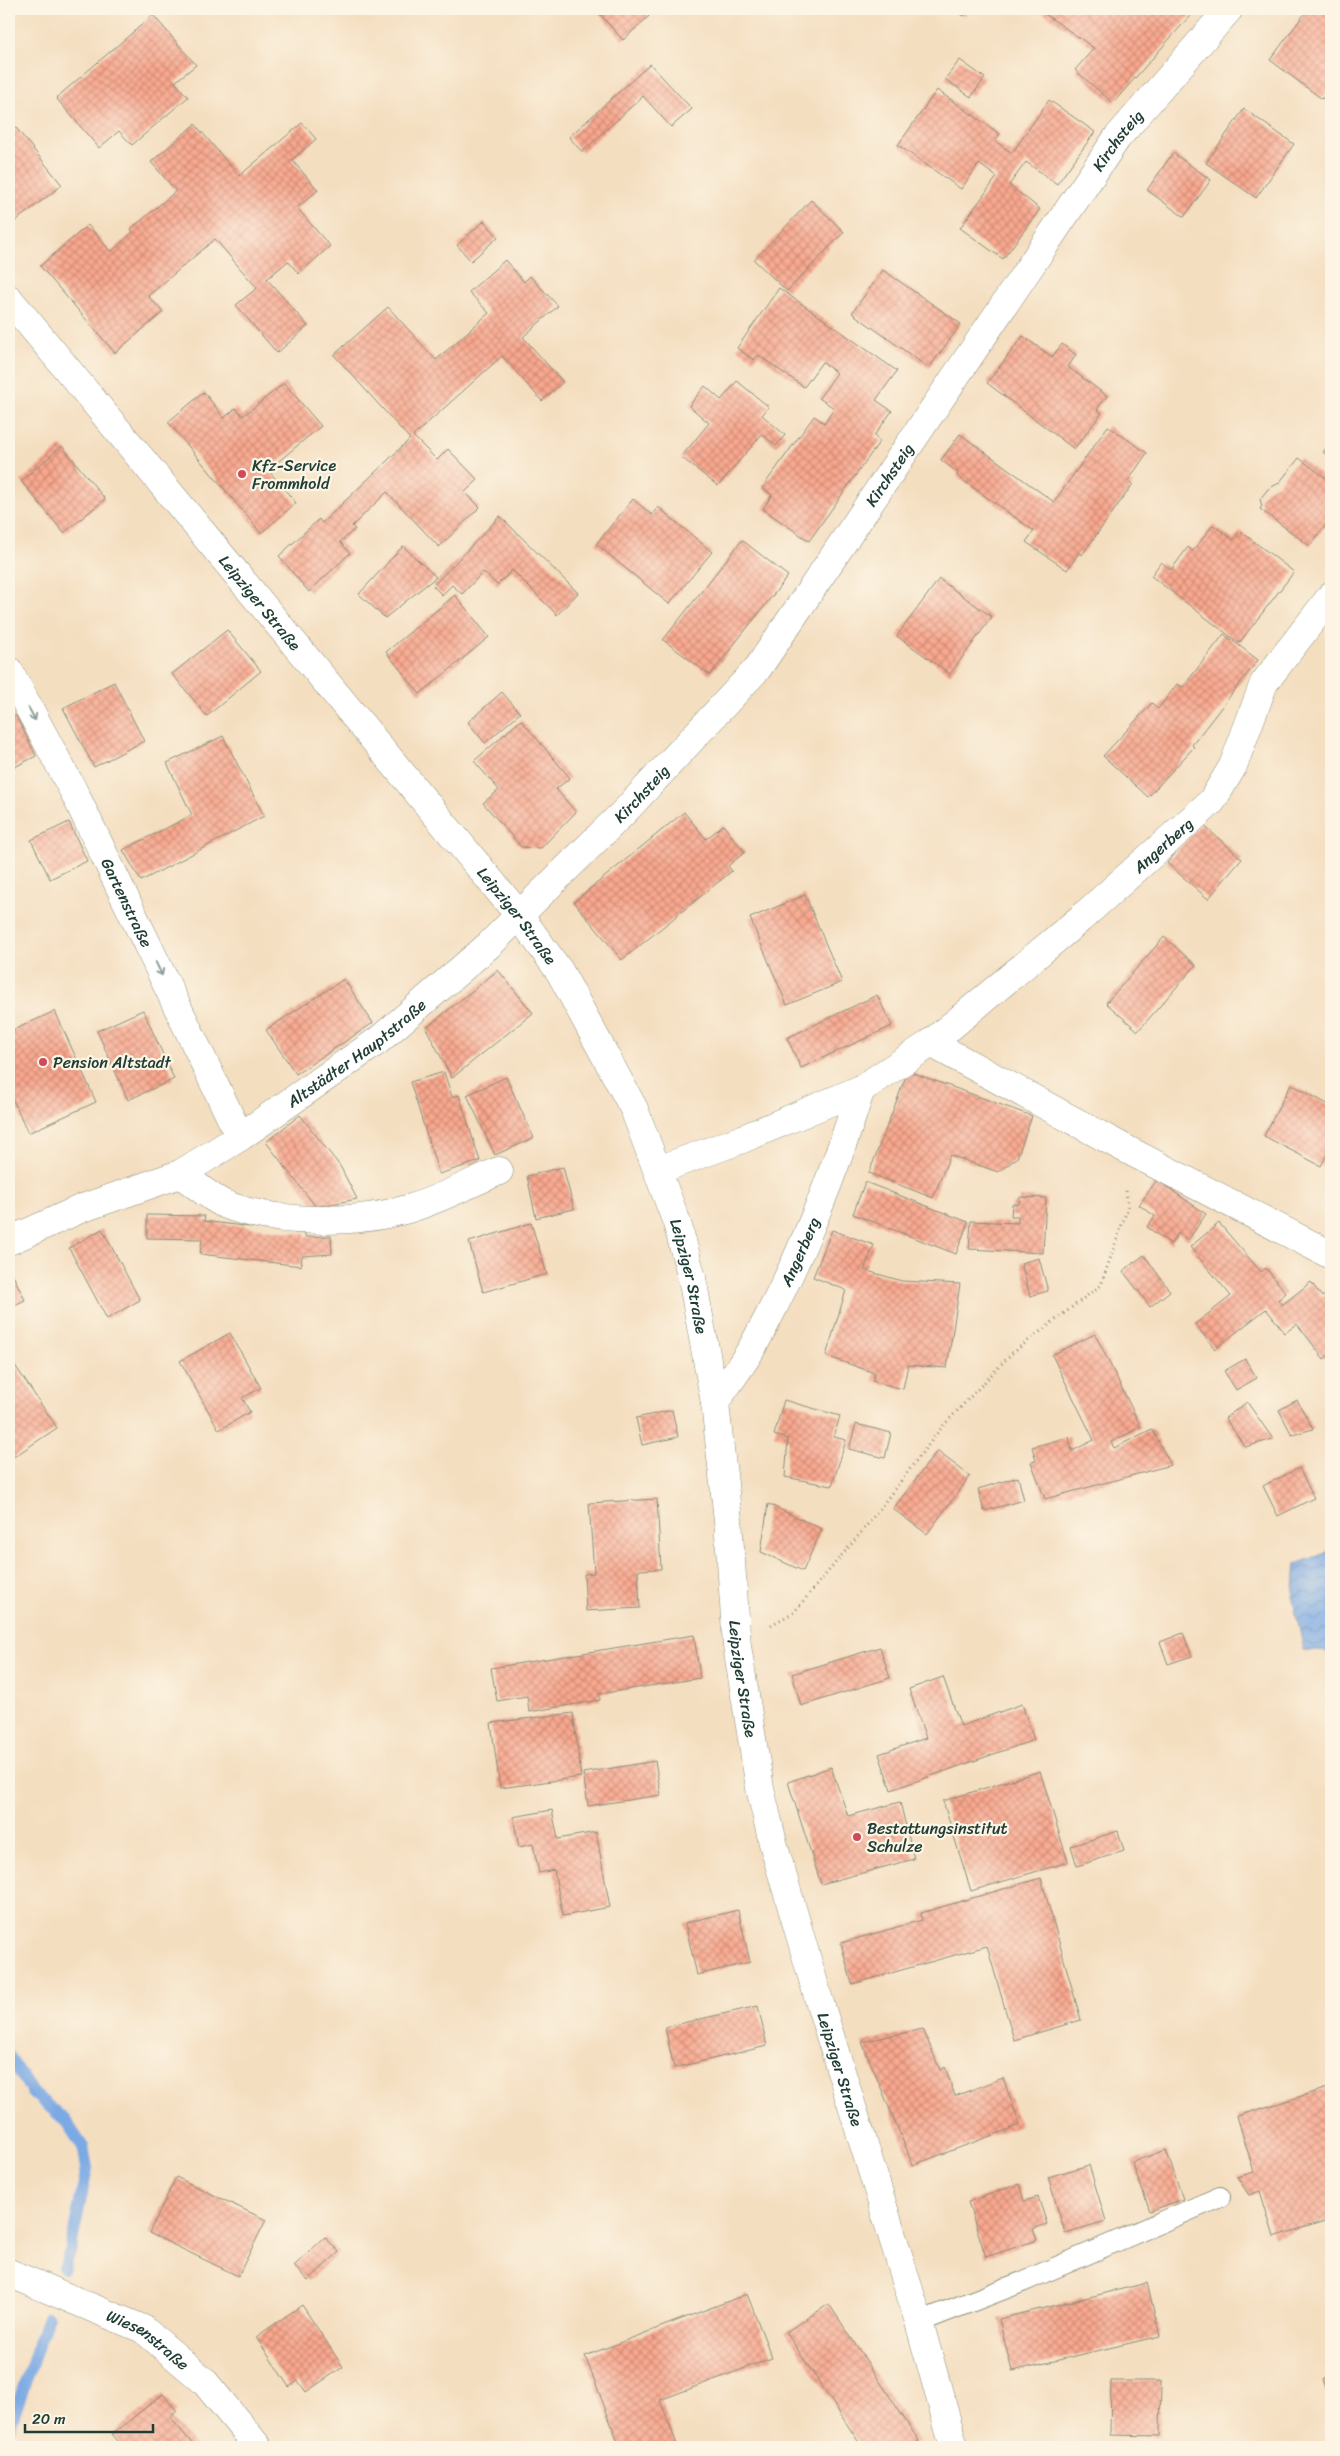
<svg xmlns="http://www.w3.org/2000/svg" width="1340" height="2456" viewBox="0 0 1340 2456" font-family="Sriracha,sans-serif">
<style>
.water{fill:url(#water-waves);stroke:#4c738c}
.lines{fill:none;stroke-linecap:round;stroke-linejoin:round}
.stream{stroke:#7aa9e4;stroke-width:12}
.building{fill:url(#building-cross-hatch)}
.service-casing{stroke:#8a8e7a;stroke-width:22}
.minor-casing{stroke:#8a8e7a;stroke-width:29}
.tertiary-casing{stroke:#8a8e7a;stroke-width:29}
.path{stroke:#8a8e7a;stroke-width:3;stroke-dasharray:1 4;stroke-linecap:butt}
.service{stroke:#fff;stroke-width:20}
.minor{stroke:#fff;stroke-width:28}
.tertiary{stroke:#fff;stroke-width:28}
.oneway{stroke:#8f9e9a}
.poi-dot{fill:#d1495b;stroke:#fcf5e5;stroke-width:2}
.labels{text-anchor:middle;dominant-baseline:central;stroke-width:4.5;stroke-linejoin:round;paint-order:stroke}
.street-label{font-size:16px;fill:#1f3d34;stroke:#fcf5e5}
.poi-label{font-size:16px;fill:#1f3d34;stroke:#fcf5e5;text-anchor:start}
</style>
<defs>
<pattern id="water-waves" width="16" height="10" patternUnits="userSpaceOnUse" patternTransform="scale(1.25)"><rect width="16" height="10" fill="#7aa9e4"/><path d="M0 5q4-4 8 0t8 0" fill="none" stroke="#638bba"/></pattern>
<pattern id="building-cross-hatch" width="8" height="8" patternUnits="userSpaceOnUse" patternTransform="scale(1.25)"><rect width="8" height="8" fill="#faa88f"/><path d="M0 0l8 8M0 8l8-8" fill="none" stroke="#ca8a76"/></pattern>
</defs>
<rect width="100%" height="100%" fill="#fcf5e5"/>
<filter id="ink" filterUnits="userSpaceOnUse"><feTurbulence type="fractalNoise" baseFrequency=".02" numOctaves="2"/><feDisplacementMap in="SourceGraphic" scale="10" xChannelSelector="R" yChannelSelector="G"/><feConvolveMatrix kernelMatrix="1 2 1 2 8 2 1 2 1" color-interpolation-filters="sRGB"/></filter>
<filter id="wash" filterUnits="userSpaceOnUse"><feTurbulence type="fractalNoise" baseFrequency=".0096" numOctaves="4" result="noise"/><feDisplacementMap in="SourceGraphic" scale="20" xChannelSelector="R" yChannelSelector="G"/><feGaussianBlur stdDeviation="1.12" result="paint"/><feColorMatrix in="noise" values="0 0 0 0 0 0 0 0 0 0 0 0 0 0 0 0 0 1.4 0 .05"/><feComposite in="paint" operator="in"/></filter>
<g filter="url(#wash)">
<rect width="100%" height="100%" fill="#f4dec0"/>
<!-- water -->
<path class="water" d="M 1331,1551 L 1331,1652 L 1304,1650 L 1293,1599 L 1296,1564 Z"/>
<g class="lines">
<!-- stream -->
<path class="stream" d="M 9,2056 L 33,2093 L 65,2120 L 83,2147 L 87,2168 L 70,2252 L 64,2268
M 9,2429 L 48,2317"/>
</g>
<g id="blocks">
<!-- building -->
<path class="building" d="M 595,9 L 642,9 L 649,16 L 623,40 Z
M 953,9 L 971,9 L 964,16 Z
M 1038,9 L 1196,9 L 1113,103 L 1075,70 L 1094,48 Z
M 1308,9 L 1331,9 L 1331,86 L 1322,99 L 1270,60 Z
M 153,15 L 196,65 L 175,82 L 188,97 L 132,145 L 119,131 L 99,148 L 56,98 Z
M 960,60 L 985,78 L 971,97 L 945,79 Z
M 650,64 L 692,109 L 671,127 L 643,96 L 582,152 L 569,137 Z
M 937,90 L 1000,134 L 995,141 L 1012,153 L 1049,100 L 1095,132 L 1057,184 L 1026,162 L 1009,185 L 1040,209 L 1003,259 L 960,228 L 997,177 L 979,164 L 961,189 L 898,145 Z
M 1244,109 L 1294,144 L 1256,198 L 1206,163 Z
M 9,119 L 62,185 L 9,226 Z
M 302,123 L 316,139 L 292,160 L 318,190 L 297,208 L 330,246 L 299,274 L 288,261 L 267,279 L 308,326 L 277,353 L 236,305 L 257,288 L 215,239 L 148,296 L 163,312 L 115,353 L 40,266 L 88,225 L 111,252 L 133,232 L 131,229 L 176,191 L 151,162 L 195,124 L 239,176 Z
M 1173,153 L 1211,180 L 1184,217 L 1147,190 Z
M 811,200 L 844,232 L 787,291 L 754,260 Z
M 484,221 L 498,237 L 471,261 L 457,245 Z
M 505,260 L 524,282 L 530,276 L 558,306 L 523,337 L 563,382 L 542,401 L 502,356 L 413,436 L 437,460 L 448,449 L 478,480 L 465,492 L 480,507 L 439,547 L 387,492 L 352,526 L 355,529 L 340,542 L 350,553 L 309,592 L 279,556 L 319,519 L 322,523 L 410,439 L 334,355 L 388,307 L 436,360 L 489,313 L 469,292 Z
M 883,270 L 961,324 L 929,368 L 852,313 Z
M 779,288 L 897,371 L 876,400 L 892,411 L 874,436 L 880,441 L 809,541 L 763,509 L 772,495 L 762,488 L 814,416 L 824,423 L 834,408 L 819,398 L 837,373 L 822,362 L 804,387 L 758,355 L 754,360 L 737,348 Z
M 1023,336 L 1052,357 L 1062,344 L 1076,355 L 1068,367 L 1107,396 L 1097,409 L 1102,413 L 1074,449 L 987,383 Z
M 737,381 L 769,407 L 762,415 L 785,435 L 776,446 L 762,434 L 718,486 L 681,457 L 709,423 L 689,406 L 705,386 L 721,400 Z
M 284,383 L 321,426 L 268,470 L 296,503 L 261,533 L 168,422 L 204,392 L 224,418 L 236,408 L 243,416 Z
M 1108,426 L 1147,453 L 1128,481 L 1133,484 L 1082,555 L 1079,553 L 1067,570 L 1026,542 L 1034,531 L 957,476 L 958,473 L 941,460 L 960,434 L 1054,502 Z
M 1331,442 L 1331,458 L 1323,452 Z
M 62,446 L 105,499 L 64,533 L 21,481 Z
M 1299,458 L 1331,482 L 1331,518 L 1310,546 L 1260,509 L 1262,506 L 1260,499 L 1268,489 L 1279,483 Z
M 633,499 L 652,515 L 658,507 L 712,552 L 669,604 L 596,544 Z
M 500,516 L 578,593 L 557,615 L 512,570 L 497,585 L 483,572 L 462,594 L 452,585 L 442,595 L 433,586 Z
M 1213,525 L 1233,540 L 1240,531 L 1294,572 L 1239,643 L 1151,576 L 1161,562 L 1171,570 L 1188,547 L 1193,551 Z
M 742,540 L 788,576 L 710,675 L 663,640 Z
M 403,546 L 436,577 L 385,618 L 359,594 Z
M 939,579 L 992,617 L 950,674 L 897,636 Z
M 455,595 L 489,637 L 420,694 L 386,652 Z
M 227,630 L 261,671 L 207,716 L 172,674 Z
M 1224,634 L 1258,660 L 1192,745 L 1194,747 L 1148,797 L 1103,756 L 1152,703 L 1158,709 L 1177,684 L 1183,687 Z
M 114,682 L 144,741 L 94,767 L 63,708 Z
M 502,692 L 520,713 L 485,743 L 468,722 Z
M 16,716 L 36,756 L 9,770 L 9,719 Z
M 521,720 L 570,778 L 556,789 L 576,812 L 541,848 L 521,847 L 483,803 L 499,790 L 474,761 Z
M 223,736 L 264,816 L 141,881 L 123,850 L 192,815 L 167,763 Z
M 684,812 L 706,839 L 723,825 L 745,852 L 728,866 L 732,871 L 622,960 L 574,902 Z
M 69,822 L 87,861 L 50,879 L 31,840 Z
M 1201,823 L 1242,859 L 1208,899 L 1167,863 Z
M 805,895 L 842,982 L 787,1005 L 750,918 Z
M 1164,937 L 1196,965 L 1138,1031 L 1106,1003 Z
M 498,970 L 533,1013 L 452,1078 L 426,1028 Z
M 344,979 L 373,1023 L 296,1074 L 266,1030 Z
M 877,995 L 892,1026 L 801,1068 L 787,1038 Z
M 143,1010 L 174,1079 L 128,1100 L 97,1031 Z
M 55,1011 L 96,1102 L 28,1133 L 9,1091 L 9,1032 Z
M 908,1071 L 1032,1116 L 1017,1158 L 998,1172 L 950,1155 L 933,1198 L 869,1173 Z
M 444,1072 L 452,1097 L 459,1095 L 480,1161 L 439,1174 L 410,1082 Z
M 506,1077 L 534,1138 L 495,1155 L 467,1095 Z
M 1291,1084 L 1331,1106 L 1331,1147 L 1321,1166 L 1264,1136 Z
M 300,1115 L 340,1166 L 357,1199 L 316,1207 L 266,1142 Z
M 563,1167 L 574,1209 L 536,1218 L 527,1176 Z
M 1157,1180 L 1206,1214 L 1188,1240 L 1178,1233 L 1171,1244 L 1147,1227 L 1155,1216 L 1139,1205 Z
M 865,1182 L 968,1222 L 956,1254 L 853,1214 Z
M 1020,1197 L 1046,1198 L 1043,1253 L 969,1249 L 971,1221 L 1018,1223 L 1018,1216 L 1011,1216 L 1012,1204 L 1019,1204 Z
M 147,1215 L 205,1216 L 204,1221 L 305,1234 L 305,1237 L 331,1236 L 332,1254 L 302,1256 L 301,1266 L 200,1254 L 202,1239 L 147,1238 Z
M 531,1223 L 547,1274 L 483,1292 L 469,1242 Z
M 1219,1223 L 1261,1272 L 1266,1268 L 1286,1293 L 1278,1300 L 1282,1305 L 1311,1282 L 1322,1297 L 1331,1290 L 1331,1353 L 1324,1359 L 1297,1324 L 1285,1333 L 1266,1309 L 1215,1349 L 1195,1324 L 1231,1296 L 1190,1247 Z
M 102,1229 L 140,1300 L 107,1319 L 69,1248 Z
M 832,1230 L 874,1245 L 864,1270 L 902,1281 L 960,1284 L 947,1368 L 908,1365 L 903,1389 L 872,1381 L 875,1373 L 826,1356 L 846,1290 L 813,1277 Z
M 1144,1255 L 1170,1291 L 1150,1307 L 1123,1271 Z
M 1039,1258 L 1048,1291 L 1030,1296 L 1021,1263 Z
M 9,1267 L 25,1300 L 9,1308 Z
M 230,1333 L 261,1388 L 242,1398 L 250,1412 L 219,1430 L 180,1361 Z
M 1095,1334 L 1141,1427 L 1111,1442 L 1114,1448 L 1152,1429 L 1171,1465 L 1045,1499 L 1031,1462 L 1036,1461 L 1032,1447 L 1069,1437 L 1072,1451 L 1094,1440 L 1052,1355 Z
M 10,1358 L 57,1428 L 9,1460 L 9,1359 Z
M 1245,1359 L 1257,1378 L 1236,1390 L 1224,1371 Z
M 784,1400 L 840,1416 L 834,1437 L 846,1440 L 832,1486 L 785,1477 L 788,1439 L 774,1435 Z
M 1297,1400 L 1313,1429 L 1292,1435 L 1279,1410 Z
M 1247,1402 L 1273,1439 L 1245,1447 L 1225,1418 Z
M 672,1410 L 678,1437 L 642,1445 L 636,1418 Z
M 856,1424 L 891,1433 L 885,1458 L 849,1449 Z
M 937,1451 L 970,1476 L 927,1534 L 893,1509 Z
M 1299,1468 L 1314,1498 L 1278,1516 L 1263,1486 Z
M 1018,1477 L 1024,1500 L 984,1511 L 978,1489 Z
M 657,1499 L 661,1569 L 638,1570 L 640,1608 L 586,1611 L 584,1574 L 594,1573 L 589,1503 Z
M 768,1504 L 822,1529 L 803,1571 L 761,1552 Z
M 1183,1633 L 1192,1656 L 1168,1664 L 1160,1642 Z
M 694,1635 L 700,1678 L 599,1694 L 600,1700 L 529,1712 L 527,1696 L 497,1701 L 491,1668 Z
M 880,1647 L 890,1678 L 801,1706 L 792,1674 Z
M 943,1677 L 961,1726 L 1022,1704 L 1034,1740 L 891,1790 L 879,1754 L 926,1738 L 909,1689 Z
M 573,1713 L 581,1777 L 500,1788 L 491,1723 Z
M 655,1761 L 661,1795 L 588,1806 L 583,1773 Z
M 831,1767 L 848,1816 L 900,1802 L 914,1859 L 821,1884 L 788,1782 Z
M 1040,1771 L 1068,1862 L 971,1891 L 943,1801 Z
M 552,1810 L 558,1839 L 596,1832 L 610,1907 L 563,1916 L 554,1870 L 539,1873 L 533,1844 L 519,1847 L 513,1817 Z
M 1118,1831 L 1124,1851 L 1077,1866 L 1071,1846 Z
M 1041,1878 L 1081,2020 L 1014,2040 L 987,1946 L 852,1984 L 841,1943 L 922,1920 L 921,1913 Z
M 738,1910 L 750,1962 L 697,1975 L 685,1923 Z
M 758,2006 L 767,2046 L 674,2068 L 665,2027 Z
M 923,2029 L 940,2070 L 945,2067 L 955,2096 L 1003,2078 L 1020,2125 L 913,2165 L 862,2042 Z
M 1331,2087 L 1331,2219 L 1274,2237 L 1260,2191 L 1249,2195 L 1237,2177 L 1254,2172 L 1237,2116 Z
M 1166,2150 L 1183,2199 L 1150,2211 L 1132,2162 Z
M 1089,2165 L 1106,2221 L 1065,2233 L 1048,2177 Z
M 176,2177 L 266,2220 L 238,2276 L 149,2233 Z
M 1019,2184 L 1024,2201 L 1038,2197 L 1047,2224 L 1033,2229 L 1037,2240 L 986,2257 L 968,2202 Z
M 325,2237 L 339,2252 L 308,2281 L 294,2266 Z
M 1147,2283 L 1160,2336 L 1012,2371 L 999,2319 Z
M 747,2294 L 772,2358 L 660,2400 L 678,2447 L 620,2447 L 585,2356 Z
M 829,2304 L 919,2441 L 910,2447 L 862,2447 L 786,2332 Z
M 302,2305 L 343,2367 L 306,2392 L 298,2381 L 289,2387 L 256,2337 Z
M 1331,2376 L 1331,2404 L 1322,2379 Z
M 1111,2381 L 1161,2381 L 1160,2436 L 1110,2435 Z
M 163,2394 L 177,2411 L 170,2417 L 195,2447 L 123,2447 L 112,2434 Z"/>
</g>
</g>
<g filter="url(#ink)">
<use href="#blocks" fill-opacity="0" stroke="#8a8e7a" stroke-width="1"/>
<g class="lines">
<!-- service casing -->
<g class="service-casing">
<path id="service" d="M 919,2322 L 1022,2282 L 1220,2197"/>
</g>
<!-- minor casing -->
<g class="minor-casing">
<g id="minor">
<path id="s1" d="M 9,671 L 73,790 L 240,1137"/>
<path id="s2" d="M 931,1043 L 1080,919 L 1212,801 L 1233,766 L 1264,683 L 1331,596"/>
<path d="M 658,1170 L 740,1140 L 861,1089 L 931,1043 L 1122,1147 L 1331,1255"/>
<path d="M 180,1174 C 194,1183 209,1197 224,1204 C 276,1225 358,1224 411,1208 C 441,1199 470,1183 499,1171"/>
<path id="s3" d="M 9,1241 L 80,1209 L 180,1174 L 240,1137 L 379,1040 L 489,945 L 626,810 L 758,668 L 1117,138 L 1229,9"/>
<path id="s4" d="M 715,1403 C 727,1384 742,1366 753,1346 C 798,1265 833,1177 861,1089"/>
<path id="s5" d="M 9,2273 L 143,2329 L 204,2381 L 258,2447"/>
</g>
</g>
<!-- tertiary casing -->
<g class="tertiary-casing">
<g id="tertiary">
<path id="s6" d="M 9,299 L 519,915 L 560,972 L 634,1109 L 677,1223 L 692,1278 L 715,1403 L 728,1520 L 737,1646 L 760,1788 L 773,1843 L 818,1997 L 919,2322 L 954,2447"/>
</g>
</g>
<!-- path -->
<path class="path" d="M 771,1625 L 794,1612 L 864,1529 L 942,1427 L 1011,1354 L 1101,1285 L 1128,1207 L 1126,1190"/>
<!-- service -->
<use href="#service" class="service"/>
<!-- minor -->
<use href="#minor" class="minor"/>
<!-- tertiary -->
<use href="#tertiary" class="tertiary"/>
</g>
<!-- one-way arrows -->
<defs><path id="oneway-shaft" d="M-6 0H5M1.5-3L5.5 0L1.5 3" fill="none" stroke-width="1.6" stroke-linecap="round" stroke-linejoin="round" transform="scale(1.25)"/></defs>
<g class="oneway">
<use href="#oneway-shaft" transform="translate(32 714) rotate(62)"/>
<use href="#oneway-shaft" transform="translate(159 969) rotate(64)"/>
</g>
</g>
<!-- markers -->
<g class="poi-dot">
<circle cx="242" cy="474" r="5"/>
<circle cx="43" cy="1062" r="5"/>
<circle cx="857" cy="1837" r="5"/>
</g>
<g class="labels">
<!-- street labels -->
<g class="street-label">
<text stroke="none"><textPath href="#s3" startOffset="1594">Kirchsteig</textPath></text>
<text stroke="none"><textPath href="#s3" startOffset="1189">Kirchsteig</textPath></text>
<text stroke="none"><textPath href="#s6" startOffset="394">Leipziger Straße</textPath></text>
<text stroke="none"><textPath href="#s3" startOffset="784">Kirchsteig</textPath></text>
<text stroke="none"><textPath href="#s2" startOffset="305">Angerberg</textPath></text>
<text stroke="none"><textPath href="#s1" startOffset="260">Gartenstraße</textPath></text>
<text stroke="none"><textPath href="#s6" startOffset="799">Leipziger Straße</textPath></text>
<text stroke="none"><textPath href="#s3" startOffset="398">Altstädter Hauptstraße</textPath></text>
<text stroke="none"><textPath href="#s4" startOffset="174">Angerberg</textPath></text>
<text stroke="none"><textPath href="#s6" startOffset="1202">Leipziger Straße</textPath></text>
<text stroke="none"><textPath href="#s6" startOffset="1609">Leipziger Straße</textPath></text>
<text stroke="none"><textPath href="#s6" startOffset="2012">Leipziger Straße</textPath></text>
<text stroke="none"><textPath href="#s5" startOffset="155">Wiesenstraße</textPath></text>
</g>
<!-- poi labels -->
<g class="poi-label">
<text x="252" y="465">Kfz-Service<tspan x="252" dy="18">Frommhold</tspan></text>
<text x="53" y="1062">Pension Altstadt</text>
<text x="867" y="1828">Bestattungsinstitut<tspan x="867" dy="18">Schulze</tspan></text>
</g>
</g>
<!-- margin -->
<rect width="1340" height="2456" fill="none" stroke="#fcf5e5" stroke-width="30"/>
<!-- scale -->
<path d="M25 2424v8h128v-8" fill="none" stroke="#1f3d34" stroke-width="2.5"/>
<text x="32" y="2424" font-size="15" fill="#1f3d34" stroke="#fcf5e5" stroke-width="4" paint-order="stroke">20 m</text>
</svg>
